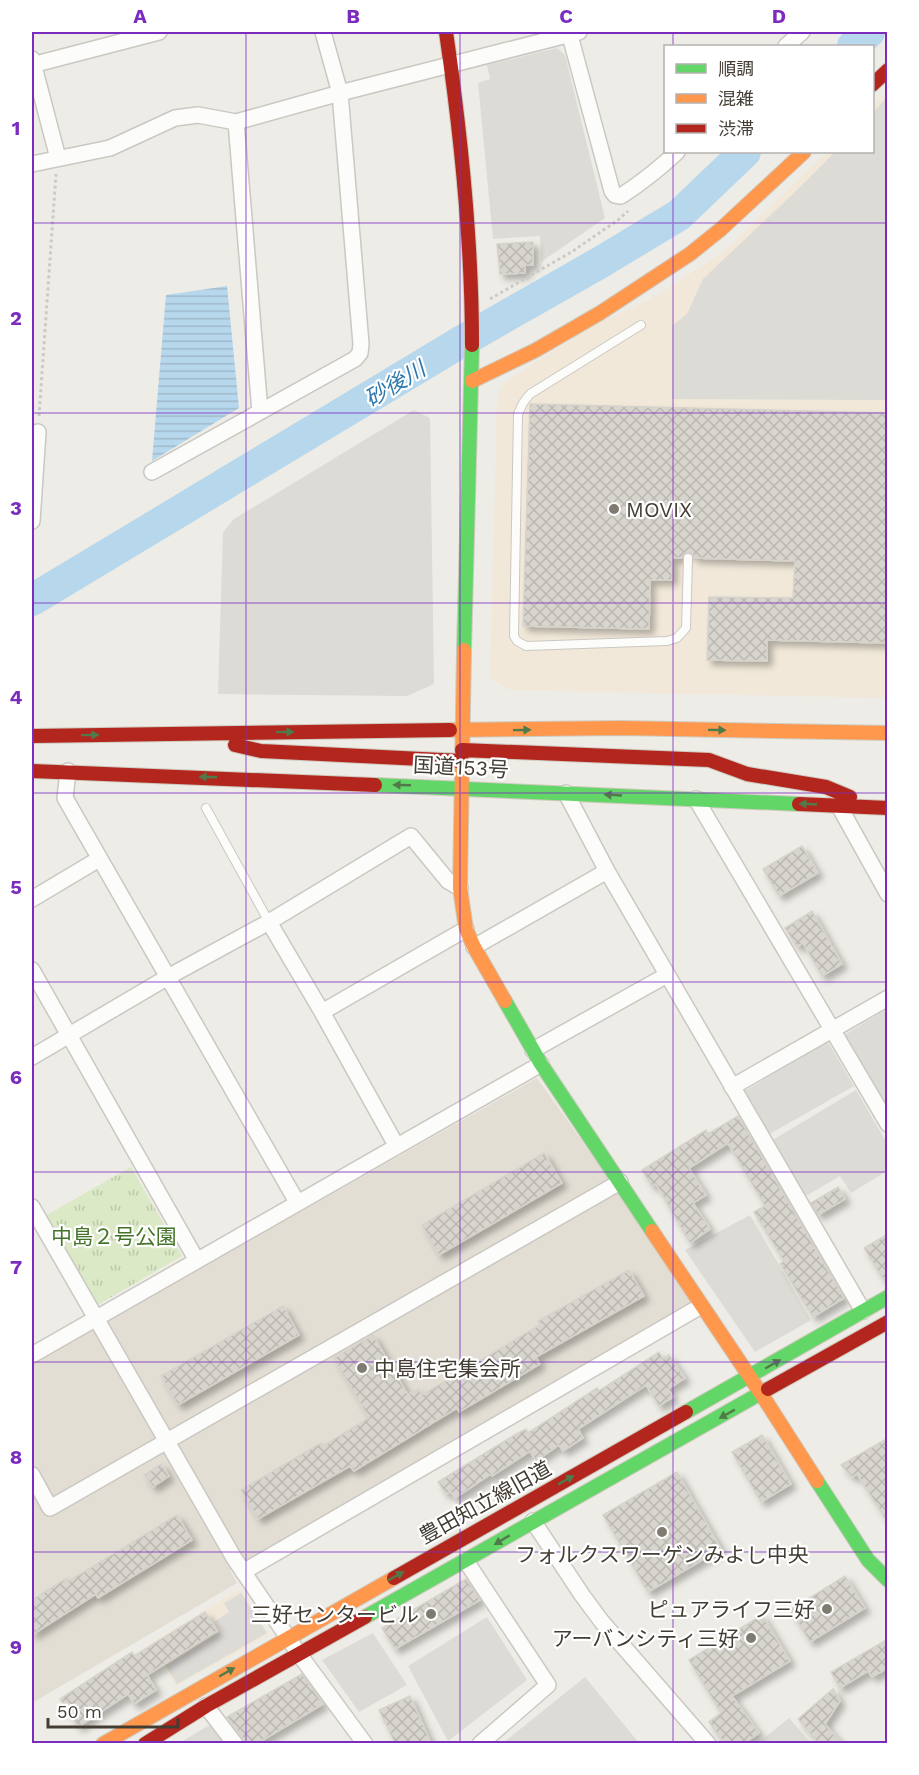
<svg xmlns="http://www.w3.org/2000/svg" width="919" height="1775" viewBox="0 0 919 1775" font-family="'Work Sans','Noto Sans JP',sans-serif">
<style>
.residential{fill:#e2ded4}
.commercial{fill:#f1e8d9}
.park{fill:url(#park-tufts)}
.parking{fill:#dddbd6}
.water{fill:url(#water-rules)}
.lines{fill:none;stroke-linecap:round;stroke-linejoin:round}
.river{stroke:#b7d7ec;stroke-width:32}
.building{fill:url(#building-cross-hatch);stroke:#d6d3cc;stroke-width:1.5;filter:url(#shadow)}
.lane-casing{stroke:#cbc8c2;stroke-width:10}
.street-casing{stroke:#cbc8c2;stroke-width:18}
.fast-casing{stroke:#cfcabf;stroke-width:16}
.slow-casing{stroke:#cfcabf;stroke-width:16}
.jam-casing{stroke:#cfcabf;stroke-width:16}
.path{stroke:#cccac6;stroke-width:3;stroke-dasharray:3 3;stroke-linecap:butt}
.lane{stroke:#fcfcfb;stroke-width:8}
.street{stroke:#fcfcfb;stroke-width:15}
.fast{stroke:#63d668;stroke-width:14}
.slow{stroke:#ff974d;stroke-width:14}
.jam{stroke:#b3261e;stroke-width:14}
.oneway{fill:#507a49}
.grid{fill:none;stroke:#7b2cbf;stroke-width:1.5;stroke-opacity:0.55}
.poi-dot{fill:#7f7a72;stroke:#fff;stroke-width:2}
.labels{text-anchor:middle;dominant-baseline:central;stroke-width:4.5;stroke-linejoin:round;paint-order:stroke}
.poi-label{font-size:21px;fill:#433d34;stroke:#fff;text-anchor:end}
.street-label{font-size:21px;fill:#433d34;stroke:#fff}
.park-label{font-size:21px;fill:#457329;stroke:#fff}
.water-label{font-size:22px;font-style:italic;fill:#2f78ad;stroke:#fff}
.neatline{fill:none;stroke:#7b2cbf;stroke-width:2}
.grid-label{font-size:20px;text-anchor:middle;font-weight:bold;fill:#7b2cbf}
</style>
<defs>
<pattern id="park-tufts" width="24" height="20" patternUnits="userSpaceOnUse" patternTransform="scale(1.5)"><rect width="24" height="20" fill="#dbe9c6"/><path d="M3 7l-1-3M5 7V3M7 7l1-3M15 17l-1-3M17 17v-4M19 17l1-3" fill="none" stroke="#bdc9ab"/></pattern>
<pattern id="water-rules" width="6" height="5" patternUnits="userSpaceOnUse" patternTransform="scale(1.5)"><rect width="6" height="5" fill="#b7d7ec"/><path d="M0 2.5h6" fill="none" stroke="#9fb9cb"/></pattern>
<pattern id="building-cross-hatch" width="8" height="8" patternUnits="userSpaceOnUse" patternTransform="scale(1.5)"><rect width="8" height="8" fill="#d8d5cf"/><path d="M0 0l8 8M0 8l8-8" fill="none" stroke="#bbb8b2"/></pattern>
<filter id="shadow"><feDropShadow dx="5" dy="5" stdDeviation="3" flood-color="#0004"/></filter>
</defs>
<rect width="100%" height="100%" fill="#eeece6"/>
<!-- residential -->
<path class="residential" d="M 537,1078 L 697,1302 L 230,1570 L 237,1583 L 32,1703 L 32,1364 Z"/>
<!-- commercial -->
<path class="commercial" d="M 887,91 L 887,698 L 509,690 L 490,677 L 497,399 L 501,387 L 508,380 L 595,324 L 651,299 L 725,251 L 827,152 L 872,152 L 873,106 Z
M 240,1589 L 269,1635 L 176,1686 L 149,1644 Z"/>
<!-- park -->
<path class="park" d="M 131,1167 L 182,1256 L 96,1306 L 45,1216 Z"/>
<!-- parking -->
<path class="parking" d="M 557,48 L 565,55 L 605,218 L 541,262 L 540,236 L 493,239 L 478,83 L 490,79 L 487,65 Z
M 887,97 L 887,400 L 672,399 L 672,326 L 687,314 L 703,279 L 797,190 L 835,152 L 872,152 L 873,113 Z
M 414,410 L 430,418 L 434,684 L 407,696 L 218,694 L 223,532 L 234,519 Z
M 887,1009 L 887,1107 L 844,1035 Z
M 828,1042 L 854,1086 L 768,1135 L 743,1092 Z
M 856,1090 L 887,1143 L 887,1171 L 851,1193 L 840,1176 L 804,1197 L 771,1141 Z
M 750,1215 L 811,1320 L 755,1352 L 685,1250 Z
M 241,1593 L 267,1633 L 177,1684 L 166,1666 L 220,1632 L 214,1622 L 229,1612 L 224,1603 Z
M 487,1617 L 527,1680 L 448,1741 L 408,1666 Z
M 373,1633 L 407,1685 L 359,1712 L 322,1660 Z
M 585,1677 L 639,1743 L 503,1743 Z
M 789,1718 L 811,1743 L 758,1743 Z
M 208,1726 L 212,1726 L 224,1743 L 179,1743 Z"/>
<!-- water -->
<path class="water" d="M 227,286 L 239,408 L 152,461 L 166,295 Z"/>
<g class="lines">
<!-- river -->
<path class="river" d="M 853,46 L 869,32
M 32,600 L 464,340 L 601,262 L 679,215 L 745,152"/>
</g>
<!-- building -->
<path class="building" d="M 533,242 L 533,265 L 525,265 L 525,273 L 500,274 L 497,244 Z
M 530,404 L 888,413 L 888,643 L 767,640 L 767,661 L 707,660 L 709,597 L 793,598 L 795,561 L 694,558 L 693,555 L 689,552 L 685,553 L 682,558 L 672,558 L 672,580 L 650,580 L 649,629 L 523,626 Z
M 802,846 L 818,873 L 779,896 L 763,869 Z
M 812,911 L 842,964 L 822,976 L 803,943 L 797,947 L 785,928 Z
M 738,1116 L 844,1298 L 813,1317 L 780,1264 L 784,1261 L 754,1212 L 765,1206 L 728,1143 L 689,1168 L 706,1195 L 693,1203 L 710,1229 L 690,1243 L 656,1184 L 652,1186 L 642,1170 L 706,1130 L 708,1134 Z
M 544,1153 L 562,1183 L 439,1255 L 422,1225 Z
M 838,1187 L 845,1199 L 818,1215 L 811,1203 Z
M 888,1234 L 888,1284 L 887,1285 L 864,1248 Z
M 629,1270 L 644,1296 L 536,1357 L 540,1364 L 459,1412 L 457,1408 L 354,1471 L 350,1466 L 258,1519 L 241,1490 L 321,1443 L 323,1446 L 369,1418 L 334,1358 L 373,1335 L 408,1395 L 418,1389 L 422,1395 L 540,1325 L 538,1321 Z
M 283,1306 L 299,1335 L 178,1405 L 161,1376 Z
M 659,1352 L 663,1359 L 669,1355 L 685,1378 L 668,1389 L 673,1397 L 659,1406 L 646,1385 L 578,1429 L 583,1438 L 563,1451 L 559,1445 L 536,1461 L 530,1451 L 492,1476 L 491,1474 L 455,1498 L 450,1491 L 446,1494 L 438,1482 L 513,1436 L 526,1429 L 528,1433 L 597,1388 L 599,1391 Z
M 762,1435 L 791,1484 L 761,1502 L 732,1452 Z
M 888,1438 L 888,1523 L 857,1474 L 852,1477 L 841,1465 Z
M 161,1464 L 169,1476 L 153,1487 L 144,1475 Z
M 677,1472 L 721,1549 L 648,1592 L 603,1515 Z
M 177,1515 L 192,1540 L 98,1598 L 96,1594 L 32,1635 L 32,1600 L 67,1578 L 69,1581 Z
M 845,1576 L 865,1608 L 810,1642 L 790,1610 Z
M 466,1579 L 480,1600 L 395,1649 L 382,1628 Z
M 205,1612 L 217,1631 L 147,1675 L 156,1690 L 134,1704 L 128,1694 L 78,1727 L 60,1699 L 132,1652 L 134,1656 Z
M 762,1615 L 790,1661 L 732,1696 L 759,1733 L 744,1743 L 724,1743 L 709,1722 L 721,1713 L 689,1660 Z
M 888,1639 L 888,1668 L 872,1677 L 868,1671 L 840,1688 L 831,1672 Z
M 302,1674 L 323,1704 L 258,1743 L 247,1743 L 227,1717 Z
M 833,1689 L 840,1701 L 825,1724 L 841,1743 L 818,1743 L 798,1719 Z
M 410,1696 L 431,1743 L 395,1743 L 379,1710 Z"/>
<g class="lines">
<!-- lane casing -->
<g class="lane-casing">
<path id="lane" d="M 641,325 L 530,394 L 523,403 L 518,414 L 514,636 L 517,641 L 526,646 L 667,641 L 677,638 L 686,628 L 688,558
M 206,808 L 269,922"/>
</g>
<!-- street casing -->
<g class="street-casing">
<path id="street" d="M 569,32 L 612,191 L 615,195 L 621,196 C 641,183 660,168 677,152
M 786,46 L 802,32
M 32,59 L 58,158
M 32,65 L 159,32
M 236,122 L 260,412
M 32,164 L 110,148 L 175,118 L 198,115 L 236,122 L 340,93 L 579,32
M 152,472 L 355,359 L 360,353 L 361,344 L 341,105 L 340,93 L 323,32
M 32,521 L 38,432
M 68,771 L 65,798 L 297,1202
M 566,793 L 607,871
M 696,799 L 888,1124
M 839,806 L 888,894
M 32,899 L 99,859
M 269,922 L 322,1012 L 396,1145
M 474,947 L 607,871 L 863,1311
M 32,970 L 196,1259
M 322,1012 L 466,929
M 533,1050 L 667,975
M 32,1057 L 168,977 L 269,922 L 411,836 L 448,881 L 460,888
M 732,1087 L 888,998
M 32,1207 L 234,1558 L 299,1654 L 365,1744
M 32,1355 L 541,1064
M 32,1475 L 50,1508 L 620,1182
M 533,1521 L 582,1595 L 602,1622 L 708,1744
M 466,1561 L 548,1685 L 480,1744
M 243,1572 L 701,1306
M 206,1706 L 235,1744"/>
</g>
<!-- fast casing -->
<g class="fast-casing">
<path id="fast" d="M 464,650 L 472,345
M 375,785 L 799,804
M 505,1001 L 541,1064 L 652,1231
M 686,1412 L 888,1297
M 817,1481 L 868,1560 L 888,1580
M 365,1617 L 768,1389"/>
</g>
<!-- slow casing -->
<g class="slow-casing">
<path id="slow" d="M 472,381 L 536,350 L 600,313 L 690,254 L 721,229 L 804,152
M 464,650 L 460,888 L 466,929 L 474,947 L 505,1001
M 450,730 L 621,728 L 888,733
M 652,1231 L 762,1395 L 817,1481
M 103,1744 L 394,1578"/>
</g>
<!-- jam casing -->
<g class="jam-casing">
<path id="jam" d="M 446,32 C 461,135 472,241 472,345
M 872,85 L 888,70
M 32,736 L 450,730
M 235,745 L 261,751 L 462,761
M 462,750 L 709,760 L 747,774 L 826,787 L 850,797
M 32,771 L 375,785
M 799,804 L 888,808
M 768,1389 L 888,1322
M 394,1578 L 686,1412
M 145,1744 L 206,1706 L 365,1617"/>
</g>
<!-- path -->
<path class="path" d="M 490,299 L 573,251 L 618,220 L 628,211
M 39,416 L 56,174"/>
<!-- lane -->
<use href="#lane" class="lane"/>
<!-- street -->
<use href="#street" class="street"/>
<!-- fast -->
<use href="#fast" class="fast"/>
<!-- slow -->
<use href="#slow" class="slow"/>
<!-- jam -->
<use href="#jam" class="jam"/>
</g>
<!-- one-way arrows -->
<defs><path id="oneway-solid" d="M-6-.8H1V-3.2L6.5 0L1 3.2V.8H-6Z" transform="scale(1.5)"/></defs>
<g class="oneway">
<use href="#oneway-solid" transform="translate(522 730) rotate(-1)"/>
<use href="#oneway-solid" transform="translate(717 730) rotate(1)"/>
<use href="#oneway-solid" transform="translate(285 732) rotate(-1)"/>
<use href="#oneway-solid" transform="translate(90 735) rotate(-1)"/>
<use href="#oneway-solid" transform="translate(208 777) rotate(-178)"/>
<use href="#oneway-solid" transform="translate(402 785) rotate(-178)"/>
<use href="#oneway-solid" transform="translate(613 795) rotate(-177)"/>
<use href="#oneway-solid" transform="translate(808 804) rotate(-177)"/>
<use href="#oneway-solid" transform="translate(773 1364) rotate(-30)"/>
<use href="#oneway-solid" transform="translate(727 1414) rotate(151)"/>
<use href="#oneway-solid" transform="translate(566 1480) rotate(-29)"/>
<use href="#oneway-solid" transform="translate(502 1540) rotate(149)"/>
<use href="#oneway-solid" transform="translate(396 1576) rotate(-29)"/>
<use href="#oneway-solid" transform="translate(227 1672) rotate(-30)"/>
</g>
<!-- grid -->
<path class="grid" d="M 246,32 L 246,1744M 460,32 L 460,1744M 673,32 L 673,46M 673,152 L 673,1744M 32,223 L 888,223M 32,413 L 888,413M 32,603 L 888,603M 32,793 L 888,793M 32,982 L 888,982M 32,1172 L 888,1172M 32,1362 L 888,1362M 32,1552 L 888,1552"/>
<!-- markers -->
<g class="poi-dot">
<circle cx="614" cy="509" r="6"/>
<circle cx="362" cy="1368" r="6"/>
<circle cx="662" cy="1532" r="6"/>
<circle cx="827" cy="1609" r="6"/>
<circle cx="431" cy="1614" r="6"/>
<circle cx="751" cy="1638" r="6"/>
</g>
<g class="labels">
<!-- poi labels -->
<g class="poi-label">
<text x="626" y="509" text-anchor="start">MOVIX</text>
<text x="374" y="1368" text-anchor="start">中島住宅集会所</text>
<text x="662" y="1554" text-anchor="middle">フォルクスワーゲンみよし中央</text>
<text x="815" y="1609">ピュアライフ三好</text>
<text x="419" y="1614">三好センタービル</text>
<text x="739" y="1638">アーバンシティ三好</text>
</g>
<!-- street labels -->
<g class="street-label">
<text transform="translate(461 767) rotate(3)">国道153号</text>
<text transform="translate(485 1502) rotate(-29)">豊田知立線旧道</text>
</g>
<!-- park labels -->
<g class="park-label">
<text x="114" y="1236">中島２号公園</text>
</g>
<!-- water labels -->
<g class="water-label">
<text transform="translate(395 384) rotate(-31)">砂後川</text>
</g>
</g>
<!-- border -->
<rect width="919" height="1775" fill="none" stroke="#ffffff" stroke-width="66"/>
<!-- legend -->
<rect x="664" y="45" width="210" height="108" fill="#ffffff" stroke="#b4b1ae" stroke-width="1.5"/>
<rect x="676" y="64" width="30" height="9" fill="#63d668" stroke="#b4b1ae" stroke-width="1.5"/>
<text x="718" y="75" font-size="18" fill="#433d34">順調</text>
<rect x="676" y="94" width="30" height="9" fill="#ff974d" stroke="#b4b1ae" stroke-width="1.5"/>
<text x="718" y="105" font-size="18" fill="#433d34">混雑</text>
<rect x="676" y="124" width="30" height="9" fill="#b3261e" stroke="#b4b1ae" stroke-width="1.5"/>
<text x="718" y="135" font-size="18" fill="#433d34">渋滞</text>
<!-- scale -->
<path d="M48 1718v9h130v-9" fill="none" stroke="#433d34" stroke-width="3"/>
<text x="57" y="1718" font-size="18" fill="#433d34" stroke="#ffffff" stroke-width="4.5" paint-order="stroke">50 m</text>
<rect x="33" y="33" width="853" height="1709" class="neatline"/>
<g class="grid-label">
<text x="140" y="23">A</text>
<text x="353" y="23">B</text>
<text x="566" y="23">C</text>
<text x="779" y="23">D</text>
<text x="16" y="135">1</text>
<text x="16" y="325">2</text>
<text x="16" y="515">3</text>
<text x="16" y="704">4</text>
<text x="16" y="894">5</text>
<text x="16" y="1084">6</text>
<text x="16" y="1274">7</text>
<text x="16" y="1464">8</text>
<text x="16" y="1654">9</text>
</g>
</svg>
